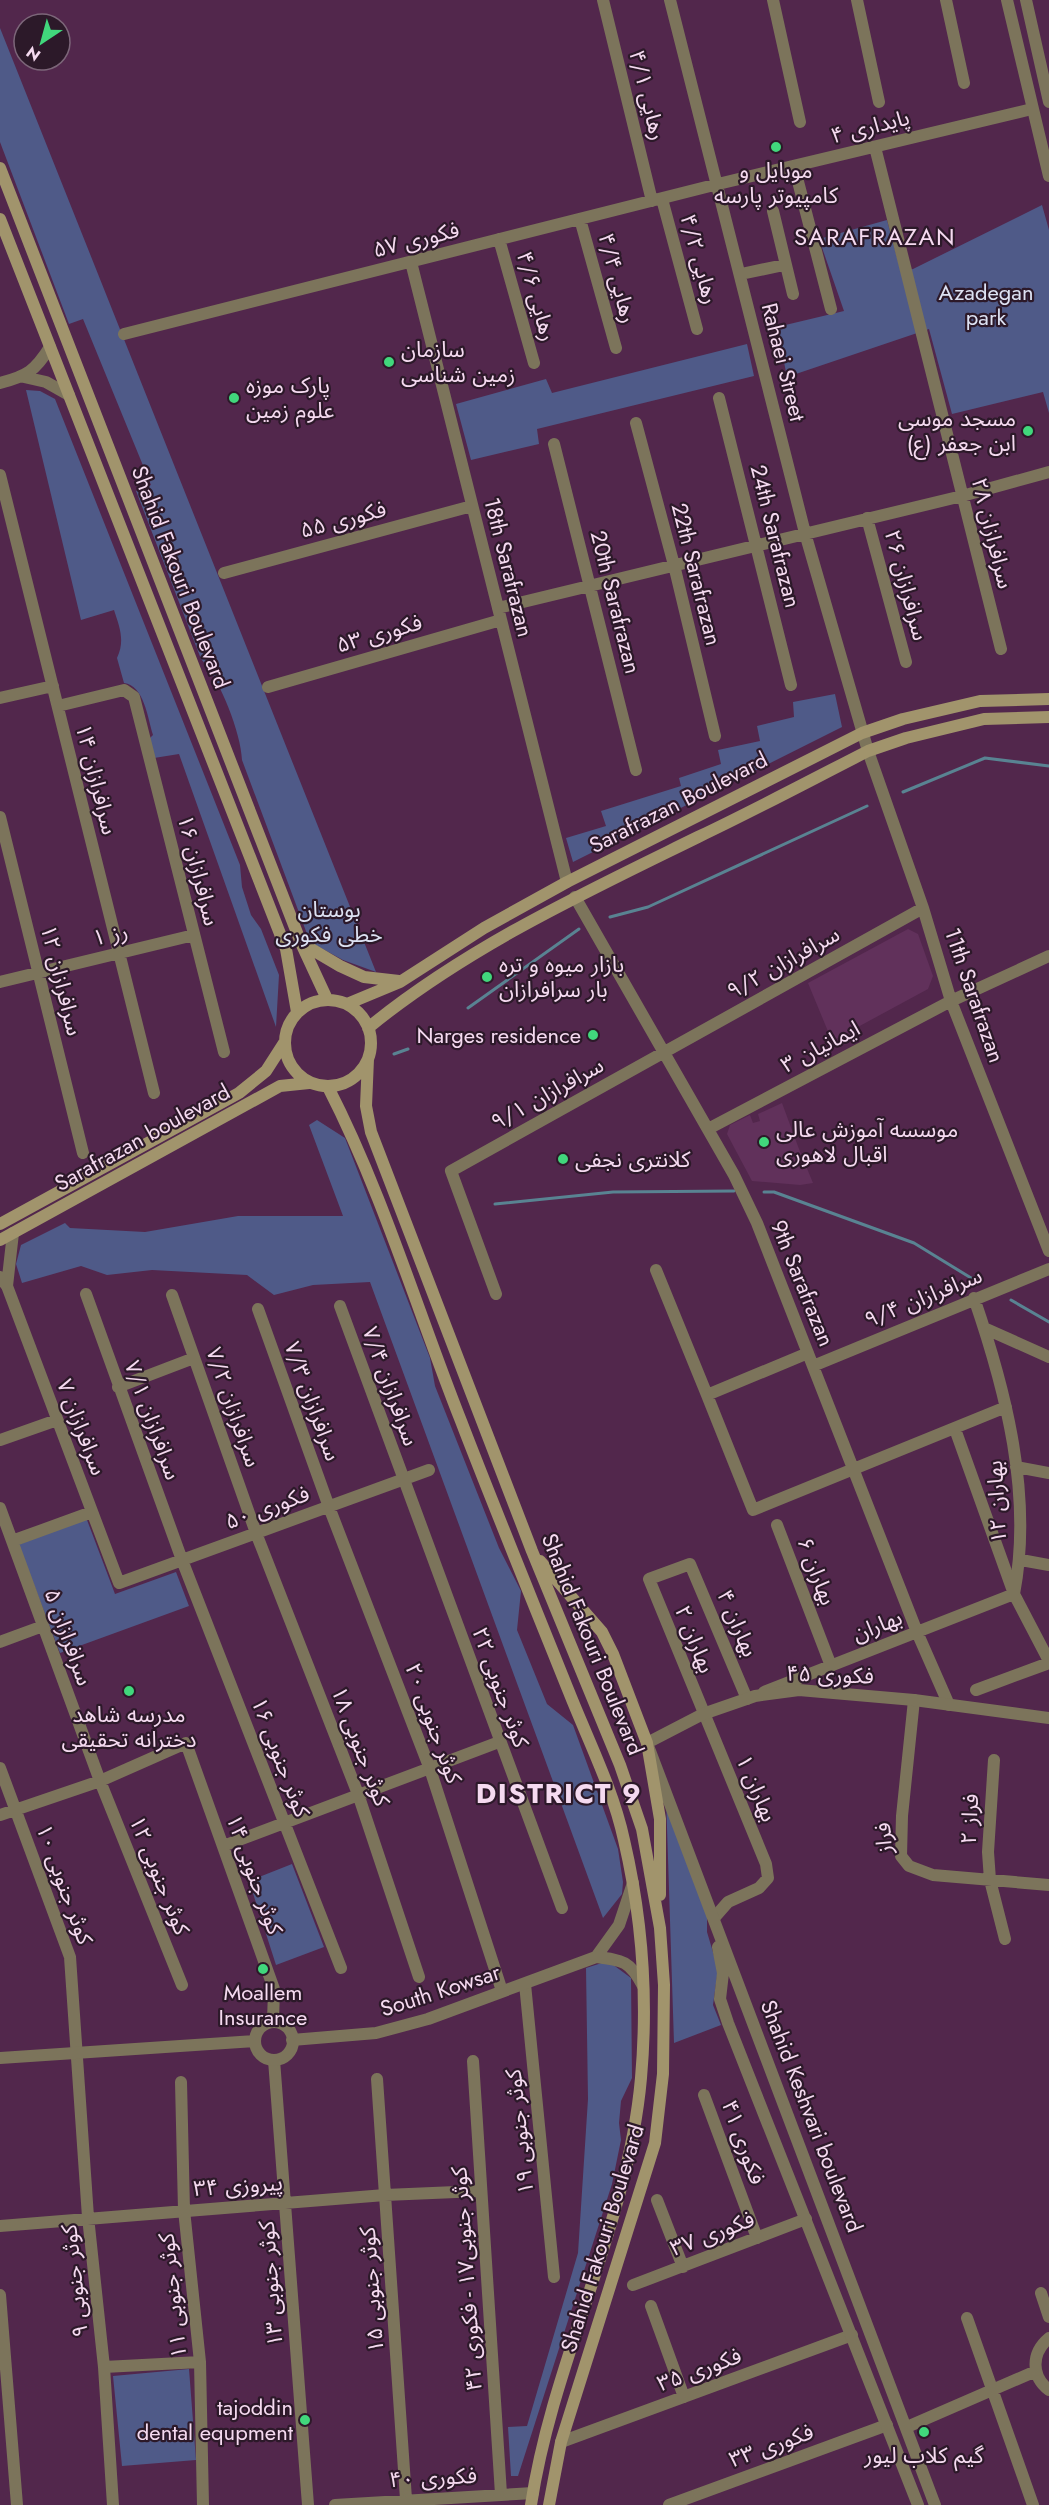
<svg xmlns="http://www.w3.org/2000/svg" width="1049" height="2505" viewBox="0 0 1049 2505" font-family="Jost,'Noto Sans Arabic',sans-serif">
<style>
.built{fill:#61315b}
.green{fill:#4f5a88}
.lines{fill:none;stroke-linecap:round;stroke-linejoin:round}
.stream{stroke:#598392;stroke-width:3}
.minor{stroke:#7c745b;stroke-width:12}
.tertiary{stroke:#7c745b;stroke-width:12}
.secondary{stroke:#a1946c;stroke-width:12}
.poi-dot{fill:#41d77c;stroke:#2c1929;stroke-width:2}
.labels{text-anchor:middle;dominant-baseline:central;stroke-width:4.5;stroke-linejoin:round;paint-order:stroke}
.street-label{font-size:22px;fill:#f5daf0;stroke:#2c1929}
.poi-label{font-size:22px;fill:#f5daf0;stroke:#2c1929;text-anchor:start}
.park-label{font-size:22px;fill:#dde2f3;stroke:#2c1929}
.neighbourhood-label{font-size:24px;letter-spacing:1.5px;fill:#f5daf0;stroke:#2c1929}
.district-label{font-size:28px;font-weight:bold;letter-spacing:1.5px;fill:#f5daf0;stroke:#2c1929}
</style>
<rect width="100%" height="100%" fill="#52274c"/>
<!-- built -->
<path class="built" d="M 908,929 L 918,934 L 933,976 L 928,989 L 832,1041 L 808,983 Z
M 782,1103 L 799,1149 L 813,1183 L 800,1185 L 752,1181 L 727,1134 L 730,1125 L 750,1115 L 753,1123 L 760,1121 L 758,1114 Z"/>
<!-- green -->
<path class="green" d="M 0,28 L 376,972 L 343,960 L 310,942 L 242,760 C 241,733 220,679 201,659 L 136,491 L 151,485 L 83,319 L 69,324 L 0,142 Z
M 1042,205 L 1049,230 L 1049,413 L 1043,392 L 952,414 L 929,329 L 787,377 L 777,327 L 844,311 L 819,239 L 887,220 L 901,272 L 913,269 Z
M 747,344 L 754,376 L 537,429 L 539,444 L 471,460 L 456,404 L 546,379 L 552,393 Z
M 26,390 L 40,391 L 55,399 L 240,865 L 242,887 L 251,915 L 261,929 L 279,975 L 276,1027 L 179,754 L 154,758 L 149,739 L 153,735 C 148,719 144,685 124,683 L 117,658 C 125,641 120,628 114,610 L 81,620 Z
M 835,694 L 842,727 L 573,862 L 566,838 L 606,826 L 601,811 L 681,786 L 679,778 L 721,764 L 718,750 L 760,741 L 757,726 L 794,717 L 793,702 Z
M 317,1120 L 345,1138 L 430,1358 L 435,1386 L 499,1548 L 521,1591 L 517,1630 L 547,1704 L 573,1725 L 618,1849 L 623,1882 L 622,1894 L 603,1918 L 370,1282 L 313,1285 L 274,1295 L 247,1275 L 152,1270 L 107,1275 L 81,1266 L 22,1283 L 16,1264 L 21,1245 L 65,1223 L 70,1228 L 145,1232 L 238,1216 L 343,1216 L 309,1125 Z
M 84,1512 L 115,1594 L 176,1572 L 189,1606 L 60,1653 L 16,1538 Z
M 666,1797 L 707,1910 L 707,1932 L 718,1969 L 713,2005 L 721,2025 L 674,2043 Z
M 292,1864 L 324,1947 L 276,1965 L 249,1881 Z
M 608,1961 L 631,1978 L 632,2078 L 621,2101 L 619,2123 L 621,2140 L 612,2184 L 518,2476 L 511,2476 L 508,2427 L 527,2426 L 578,2253 L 588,2099 L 586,1968 Z
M 189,2369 L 196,2460 L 122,2466 L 113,2376 Z"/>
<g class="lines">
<!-- stream -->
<path class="stream" d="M 903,792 L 985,758 L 1049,766
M 610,917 L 648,907 L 867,806
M 468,1008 L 579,929
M 394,1054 L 408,1049
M 764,1192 L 774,1192 L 914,1243 L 976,1281
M 495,1204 L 613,1192 L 734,1191
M 1011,1300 L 1049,1322"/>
<!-- minor -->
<path class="minor" d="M 603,0 L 652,201
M 670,0 L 805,533 L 868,751 L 923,908 L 951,1001 L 1049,1251
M 773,0 L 800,122
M 857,0 L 879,102
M 946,0 L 964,83
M 875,147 L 1001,649
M 794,166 L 831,309
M 662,199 L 697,329
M 773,211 L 793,294
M 580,219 L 616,348
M 499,239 L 534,363
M 411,262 L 567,882
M 741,274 L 784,265
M 124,334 L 718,184 L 1032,109
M 24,377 L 46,382 L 69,395
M 0,383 C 27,376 35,371 50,347
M 719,398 L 791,685
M 636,423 L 674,565 L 715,736
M 554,444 L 636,770
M 0,475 L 154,1093
M 867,518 L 906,662
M 224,573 L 472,506
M 498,608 L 962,496 L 1049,472
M 268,687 L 501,620
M 0,698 L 53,686
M 58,706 L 124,690 L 134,697 L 224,1052
M 0,817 L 83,1153
M 575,897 L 734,1175 L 757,1223 L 917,1632 L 949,1705
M 0,982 L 194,935
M 708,1129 L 951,1001 L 1049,956
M 656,1270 L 707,1395 L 808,1353
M 0,1277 L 7,1286 L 119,1583 L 429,1470
M 7,1286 L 13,1233
M 86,1294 L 182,1560 L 341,1968
M 496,1294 L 451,1171 L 923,908
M 172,1295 L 256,1533 L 358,1794 L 419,1977
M 974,1298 C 1006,1391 1033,1496 1014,1594
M 340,1306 L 562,1908
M 258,1309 L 329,1507 L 430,1769 L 502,1991
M 984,1328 L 1049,1357
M 813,1366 L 1049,1269
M 118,1387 L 194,1358
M 707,1395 L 753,1510 L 1006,1407
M 955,1429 L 1014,1594 L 1049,1661
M 0,1440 L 57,1420
M 1016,1467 L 1049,1473
M 0,1508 L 100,1781 L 182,1985
M 777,1525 L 831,1666
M 12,1541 L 92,1512
M 1021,1560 L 1049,1565
M 0,1642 L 43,1626
M 976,1690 L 1049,1663
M 764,1692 L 1014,1594
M 914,1700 L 902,1816 L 901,1856 L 909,1866 L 933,1875 L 1049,1885
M 994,1760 L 988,1852 L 990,1880 L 1005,1939
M 0,1768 L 70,1957 L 88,2217 L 104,2367 L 113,2505
M 0,1815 L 100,1781 L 186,1743 L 274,1989 L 273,2022
M 223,1846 L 499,1742
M 714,1918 L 728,1902 L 759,1888 L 768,1878 L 766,1864 L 649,1579 L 690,1564 L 747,1699
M 525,1984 L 554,2277
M 274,2060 L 308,2505
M 473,2061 L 501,2494
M 377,2079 L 406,2499
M 181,2082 L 184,2210 L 200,2362 L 203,2505
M 704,2095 L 757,2238
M 657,2200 L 683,2267
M 0,2226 L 385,2195 L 480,2191
M 633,2285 L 806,2219
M 1041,2293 L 1049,2317
M 0,2295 L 17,2505
M 651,2306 L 684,2397
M 967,2318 L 1033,2505
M 1049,2338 C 1031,2353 1031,2376 1049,2390
M 104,2367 L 200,2362
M 907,2427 L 1036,2371
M 561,2442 L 852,2335
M 335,2505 L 533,2493
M 669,2505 L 887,2425"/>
<!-- tertiary -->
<path class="tertiary" d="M 1007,0 L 1049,176
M 1026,0 L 1049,102
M 718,1947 L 723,1973 L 720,1999 L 728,2023 L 918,2505
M 596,1957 L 619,1925 L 633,1883
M255 2041a19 19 0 1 1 38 0a19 19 0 1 1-38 0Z
M 292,2040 L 376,2033 L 428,2019 L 596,1957 C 623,1960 630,1961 643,1986
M 0,2058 L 255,2041
M 935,2505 L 647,1743 L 703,1714 L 755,1696 L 799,1690 L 914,1700 L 1049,1718"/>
<!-- secondary -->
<path class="secondary" d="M 0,168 L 301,943 L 327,999
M 0,219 L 286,949 L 297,1012
M 301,943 L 340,966 L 364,977 L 399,981
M285 1043a43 43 0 1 1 86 0a43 43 0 1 1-86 0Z
M 347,1004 L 400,982 L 484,928 L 567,882 L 862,733 L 903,719 L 980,701 L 1049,699
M 368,1028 C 467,947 584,893 698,837 C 755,810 811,780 868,751 L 906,738 L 984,719 L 1049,717
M 368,1059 L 366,1106 L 371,1132 L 532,1551 L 620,1765 L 642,1829 L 660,1928 L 664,1985 L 663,2074 L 655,2143 L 561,2442 L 549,2505
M 328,1087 C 383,1194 417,1310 461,1421 C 496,1512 533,1602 569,1692 C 588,1740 613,1789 624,1840 C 642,1917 648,1999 641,2078 C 628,2225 553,2359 531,2505
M 0,1224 L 239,1093 L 266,1071 L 284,1043
M 0,1240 L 280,1086 L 309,1083
M 540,1561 L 602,1632 L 613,1654 L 647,1743 L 660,1819 L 660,1895"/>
</g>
<!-- markers -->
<g class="poi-dot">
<circle cx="776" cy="147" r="6"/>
<circle cx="389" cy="362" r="6"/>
<circle cx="234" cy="398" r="6"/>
<circle cx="1028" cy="431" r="6"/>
<circle cx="487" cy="977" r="6"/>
<circle cx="593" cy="1035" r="6"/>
<circle cx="764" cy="1142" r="6"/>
<circle cx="563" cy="1159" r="6"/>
<circle cx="129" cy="1691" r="6"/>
<circle cx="263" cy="1969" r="6"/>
<circle cx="305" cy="2420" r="6"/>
<circle cx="924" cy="2432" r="6"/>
</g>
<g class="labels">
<!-- street labels -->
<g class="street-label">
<text transform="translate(648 95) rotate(76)">رهایی ۴/۱</text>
<text transform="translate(870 126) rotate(-14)">پایداری ۴</text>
<text transform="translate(416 239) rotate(-14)">فکوری ۵۷</text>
<text transform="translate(700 259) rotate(75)">رهایی ۴/۲</text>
<text transform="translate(618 278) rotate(75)">رهایی ۴/۴</text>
<text transform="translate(537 296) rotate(74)">رهایی ۴/۶</text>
<text transform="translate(784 362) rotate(76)">Rahaei Street</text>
<text transform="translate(343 519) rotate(-15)">فکوری ۵۵</text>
<text transform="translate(993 533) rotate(76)">سرافرازان ۲۸</text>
<text transform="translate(776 536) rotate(76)">24th Sarafrazan</text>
<text transform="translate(509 567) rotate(76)">18th Sarafrazan</text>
<text transform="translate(697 574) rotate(76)">22th Sarafrazan</text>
<text transform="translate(181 577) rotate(69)">Shahid Fakouri Boulevard</text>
<text transform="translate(907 585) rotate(75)">سرافرازان ۲۶</text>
<text transform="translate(616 602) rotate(76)">20th Sarafrazan</text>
<text transform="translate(379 633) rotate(-16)">فکوری ۵۳</text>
<text transform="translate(97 779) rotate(76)">سرافرازان ۱۴</text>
<text transform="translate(678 802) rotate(-27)">Sarafrazan Boulevard</text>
<text transform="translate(199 870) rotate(76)">سرافرازان ۱۶</text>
<text transform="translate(110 934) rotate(-13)">رز ۱</text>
<text transform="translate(783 962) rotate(-29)">سرافرازان ۹/۲</text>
<text transform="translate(62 980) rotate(76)">سرافرازان ۱۲</text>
<text transform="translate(975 995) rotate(71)">11th Sarafrazan</text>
<text transform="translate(820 1046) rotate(-28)">ایمانیان ۳</text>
<text transform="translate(547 1093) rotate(-29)">سرافرازان ۹/۱</text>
<text transform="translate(142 1137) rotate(-29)">Sarafrazan boulevard</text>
<text transform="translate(803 1283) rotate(68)">9th Sarafrazan</text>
<text transform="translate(923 1297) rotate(-22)">سرافرازان ۹/۴</text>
<text transform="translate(391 1386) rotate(70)">سرافرازان ۷/۴</text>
<text transform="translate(313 1401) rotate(70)">سرافرازان ۷/۳</text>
<text transform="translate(234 1407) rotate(71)">سرافرازان ۷/۲</text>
<text transform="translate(153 1420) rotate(70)">سرافرازان ۷/۱</text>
<text transform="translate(82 1427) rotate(69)">سرافرازان ۷</text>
<text transform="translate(996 1502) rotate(-93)">بهاران ۱۲</text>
<text transform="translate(267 1507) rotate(-20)">فکوری ۵۰</text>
<text transform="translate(817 1571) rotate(69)">بهاران ۶</text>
<text transform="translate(738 1623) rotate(67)">بهاران ۴</text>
<text transform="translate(877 1625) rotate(-21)">بهاران</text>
<text transform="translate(69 1637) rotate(70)">سرافرازان ۵</text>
<text transform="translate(695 1639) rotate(68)">بهاران ۲</text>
<text transform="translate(593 1644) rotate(68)">Shahid Fakouri Boulevard</text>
<text transform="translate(830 1674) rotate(2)">فکوری ۴۵</text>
<text transform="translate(501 1687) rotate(70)">کوثر جنوبی ۲۲</text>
<text transform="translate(434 1723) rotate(70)">کوثر جنوبی ۲۰</text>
<text transform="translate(361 1746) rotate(69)">کوثر جنوبی ۱۸</text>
<text transform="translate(281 1757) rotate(69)">کوثر جنوبی ۱۶</text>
<text transform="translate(757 1788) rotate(67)">بهاران ۱</text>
<text transform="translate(969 1819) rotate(-87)">فراز ۲</text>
<text transform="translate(883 1838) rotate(-94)">فراز</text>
<text transform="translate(255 1874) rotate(70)">کوثر جنوبی ۱۴</text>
<text transform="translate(160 1875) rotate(68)">کوثر جنوبی ۱۲</text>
<text transform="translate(65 1884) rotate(70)">کوثر جنوبی ۱۰</text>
<text transform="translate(440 1990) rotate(-18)">South Kowsar</text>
<text transform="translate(812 2116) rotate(69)">Shahid Keshvari boulevard</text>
<text transform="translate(519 2132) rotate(-96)">کوثر جنوبی ۱۹</text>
<text transform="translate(744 2142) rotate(70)">فکوری ۴۱</text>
<text transform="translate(238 2185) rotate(-4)">پیروزی ۳۴</text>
<text transform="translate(712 2233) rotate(-21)">فکوری ۳۷</text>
<text transform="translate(602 2238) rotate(-73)">Shahid Fakouri Boulevard</text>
<text transform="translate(466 2279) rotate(-94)">کوثر جنوبی۱۷ - فکوری ۴۲</text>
<text transform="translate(74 2281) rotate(-96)">کوثر جنوبی ۹</text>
<text transform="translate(270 2284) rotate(-94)">کوثر جنوبی ۱۳</text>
<text transform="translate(371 2290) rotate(-94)">کوثر جنوبی ۱۵</text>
<text transform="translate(172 2296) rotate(-96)">کوثر جنوبی ۱۱</text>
<text transform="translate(699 2369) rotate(-20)">فکوری ۳۵</text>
<text transform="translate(771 2445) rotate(-20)">فکوری ۳۳</text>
<text transform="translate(433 2477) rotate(-3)">فکوری ۴۰</text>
</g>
<!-- poi labels -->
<g class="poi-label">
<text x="776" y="170" text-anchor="middle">موبایل و<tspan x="776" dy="25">کامپیوتر پارسه</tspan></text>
<text x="401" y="349">سازمان<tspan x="401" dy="25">زمین شناسی</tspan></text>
<text x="246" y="385">پارک موزه<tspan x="246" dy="25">علوم زمین</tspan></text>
<text x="1016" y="418" text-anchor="end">مسجد موسی<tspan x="1016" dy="25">ابن جعفر (ع)</tspan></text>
<text x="499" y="964">بازار میوه و تره<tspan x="499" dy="25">بار سرافرازان</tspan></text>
<text x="581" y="1035" text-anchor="end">Narges residence</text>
<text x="776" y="1129">موسسه آموزش عالی<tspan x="776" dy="25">اقبال لاهوری</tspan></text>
<text x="575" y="1159">کلانتری نجفی</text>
<text x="129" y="1714" text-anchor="middle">مدرسه شاهد<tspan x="129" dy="25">دخترانه تحقیقی</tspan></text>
<text x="263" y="1992" text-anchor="middle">Moallem<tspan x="263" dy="25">Insurance</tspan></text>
<text x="293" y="2407" text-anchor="end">tajoddin<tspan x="293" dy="25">dental equpment</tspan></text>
<text x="924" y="2455" text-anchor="middle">گیم کلاب لیور</text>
</g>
<!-- park labels -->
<g class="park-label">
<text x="986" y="292">Azadegan<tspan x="986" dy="25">park</tspan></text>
<text x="329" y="909">بوستان<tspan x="329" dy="25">خطی فکوری</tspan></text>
</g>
<!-- neighbourhood labels -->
<g class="neighbourhood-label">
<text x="875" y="236">SARAFRAZAN</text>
</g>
<!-- district labels -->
<g class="district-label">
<text x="559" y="1793">DISTRICT 9</text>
</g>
</g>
<!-- north arrow -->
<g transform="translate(42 42) rotate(216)"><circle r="28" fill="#2c1929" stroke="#7c6679" stroke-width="1.5"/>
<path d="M0-4.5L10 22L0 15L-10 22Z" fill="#41d77c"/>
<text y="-9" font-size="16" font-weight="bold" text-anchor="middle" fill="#f5daf0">N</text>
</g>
</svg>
